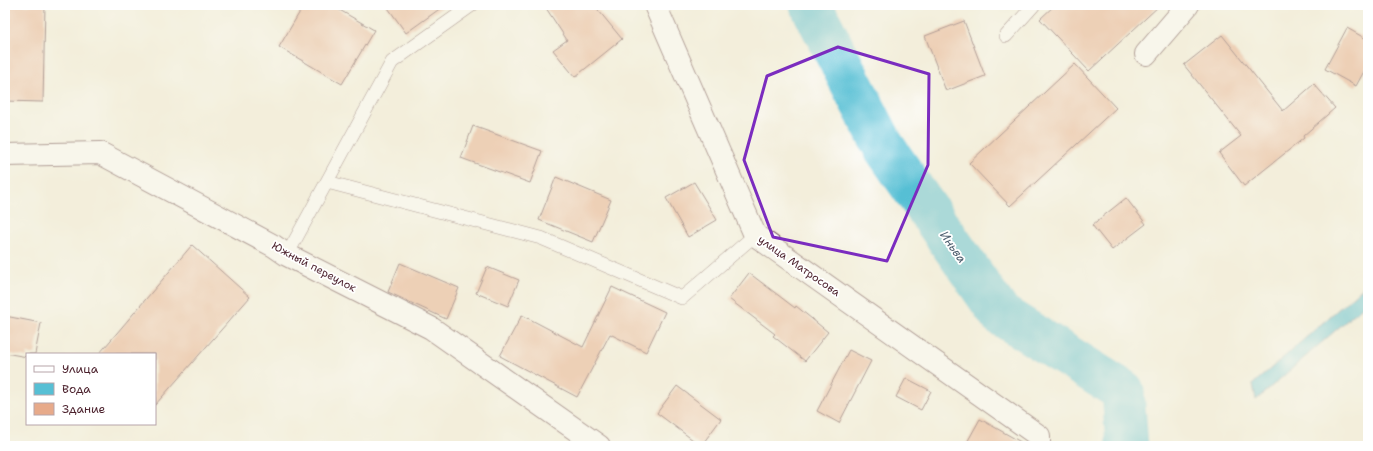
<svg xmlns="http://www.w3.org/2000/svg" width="1373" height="451" viewBox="0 0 1373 451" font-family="'Shantell Sans',sans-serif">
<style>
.water{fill:#57bfd4;stroke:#506f80}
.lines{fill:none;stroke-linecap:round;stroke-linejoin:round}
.river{stroke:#57bfd4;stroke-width:43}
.building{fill:#e7aa8a}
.lane-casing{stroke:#633e45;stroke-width:14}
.street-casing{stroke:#633e45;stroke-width:24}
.lane{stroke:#fff;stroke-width:13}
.street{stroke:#fff;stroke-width:22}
.marked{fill:none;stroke:#7b2cbf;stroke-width:3;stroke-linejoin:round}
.labels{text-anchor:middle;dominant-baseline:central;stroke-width:3.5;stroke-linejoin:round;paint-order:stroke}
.street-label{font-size:11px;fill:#4a1f2b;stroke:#fff}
.water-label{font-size:12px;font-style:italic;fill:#4f5f6f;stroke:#fff}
</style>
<rect width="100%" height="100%" fill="#fff"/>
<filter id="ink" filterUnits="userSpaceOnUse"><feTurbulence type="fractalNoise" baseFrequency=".025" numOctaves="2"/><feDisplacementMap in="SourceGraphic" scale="8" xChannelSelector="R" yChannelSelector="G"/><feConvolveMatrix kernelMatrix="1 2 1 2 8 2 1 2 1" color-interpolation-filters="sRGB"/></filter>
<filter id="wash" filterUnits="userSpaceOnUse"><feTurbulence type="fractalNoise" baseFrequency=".012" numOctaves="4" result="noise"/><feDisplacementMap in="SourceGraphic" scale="16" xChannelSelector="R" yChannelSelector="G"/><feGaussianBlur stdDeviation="0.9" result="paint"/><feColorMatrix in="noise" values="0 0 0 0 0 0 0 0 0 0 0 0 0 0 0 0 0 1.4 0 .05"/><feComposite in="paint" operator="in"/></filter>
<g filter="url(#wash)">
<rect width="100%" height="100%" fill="#f3eedb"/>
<!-- water -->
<path class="water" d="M 1368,283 L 1368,302 L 1256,400 L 1253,384 Z"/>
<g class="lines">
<!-- river -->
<path class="river" d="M 811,5 L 884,147 L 1000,314 L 1123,391 L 1127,446"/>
</g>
<g id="blocks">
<!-- building -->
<path class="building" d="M 5,5 L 45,5 L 43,102 L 5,101 Z
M 304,5 L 331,5 L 374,30 L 342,84 L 279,47 Z
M 386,5 L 445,5 L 406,33 Z
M 544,5 L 594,5 L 622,39 L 575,77 L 553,50 L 567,40 Z
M 1055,5 L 1160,5 L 1089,71 L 1040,19 Z
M 964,21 L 985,76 L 946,91 L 925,36 Z
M 1347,28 L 1368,40 L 1368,64 L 1356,86 L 1325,69 Z
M 1222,35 L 1283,111 L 1314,84 L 1335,108 L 1303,136 L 1304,138 L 1244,186 L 1219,153 L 1241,136 L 1184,65 Z
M 1075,64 L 1116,108 L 1010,206 L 969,163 Z
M 473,126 L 542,151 L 530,183 L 461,158 Z
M 556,177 L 611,200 L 593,242 L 539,220 Z
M 694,182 L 717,220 L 688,237 L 666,198 Z
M 1126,198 L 1146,224 L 1112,250 L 1092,225 Z
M 192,245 L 250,297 L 155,405 L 155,354 L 99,354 Z
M 400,263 L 459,288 L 446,319 L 388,292 Z
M 487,267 L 519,280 L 508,306 L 476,293 Z
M 749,273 L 795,308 L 796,306 L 828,332 L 805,361 L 773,336 L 775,334 L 729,299 Z
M 612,287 L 665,312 L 646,352 L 610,334 L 577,397 L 500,356 L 522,315 L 583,347 Z
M 5,316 L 41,323 L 35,354 L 27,354 L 27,357 L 5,353 Z
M 849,350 L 871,361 L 839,423 L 817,411 Z
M 906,378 L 931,391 L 921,410 L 896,397 Z
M 677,386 L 721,419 L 701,446 L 657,413 Z
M 980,419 L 1026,445 L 1026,446 L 965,446 Z"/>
</g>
</g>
<g filter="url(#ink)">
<use href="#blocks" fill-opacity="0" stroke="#633e45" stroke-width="1"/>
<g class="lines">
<!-- lane casing -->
<g class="lane-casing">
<path id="lane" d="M 1006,36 L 1034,5
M 327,182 L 541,238 L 682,298 L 755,235
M 287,255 L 392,62 L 472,5"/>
</g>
<!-- street casing -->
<g class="street-casing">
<path id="street" d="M 655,5 L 755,235 L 1039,436 L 1039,446
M 1146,54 L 1188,5
M 5,155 L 100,153 L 274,246 L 287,255 L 431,328 L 599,446"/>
</g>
<!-- lane -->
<use href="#lane" class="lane"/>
<!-- street -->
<use href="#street" class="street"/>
</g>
</g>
<!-- marked area -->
<path d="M0 0H1373V451H0ZM 838,47 L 929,74 L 928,165 L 887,261 L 773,237 L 744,160 L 767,76 Z" fill="#f3eedb" fill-opacity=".55" fill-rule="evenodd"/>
<path class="marked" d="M 838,47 L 929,74 L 928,165 L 887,261 L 773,237 L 744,160 L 767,76 Z"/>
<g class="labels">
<!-- street labels -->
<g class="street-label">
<text transform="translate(799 266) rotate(35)">улица Матросова</text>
<text transform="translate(314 267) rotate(28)">Южный переулок</text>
</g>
<!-- water labels -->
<g class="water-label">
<text transform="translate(953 247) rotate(55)">Иньва</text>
</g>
</g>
<!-- margin -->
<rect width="1373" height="451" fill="none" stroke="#fff" stroke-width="20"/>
<!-- legend -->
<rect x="26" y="353" width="130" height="72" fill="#ffffff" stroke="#b7a5aa"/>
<rect x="34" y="366" width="20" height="6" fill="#ffffff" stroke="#b7a5aa"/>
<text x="62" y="373" font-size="12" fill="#4a1f2b">Улица</text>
<rect x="34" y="383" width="20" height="12" fill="#57bfd4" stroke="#b7a5aa"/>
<text x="62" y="393" font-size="12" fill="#4a1f2b">Вода</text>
<rect x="34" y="403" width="20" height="12" fill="#e7aa8a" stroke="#b7a5aa"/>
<text x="62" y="413" font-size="12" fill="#4a1f2b">Здание</text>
</svg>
